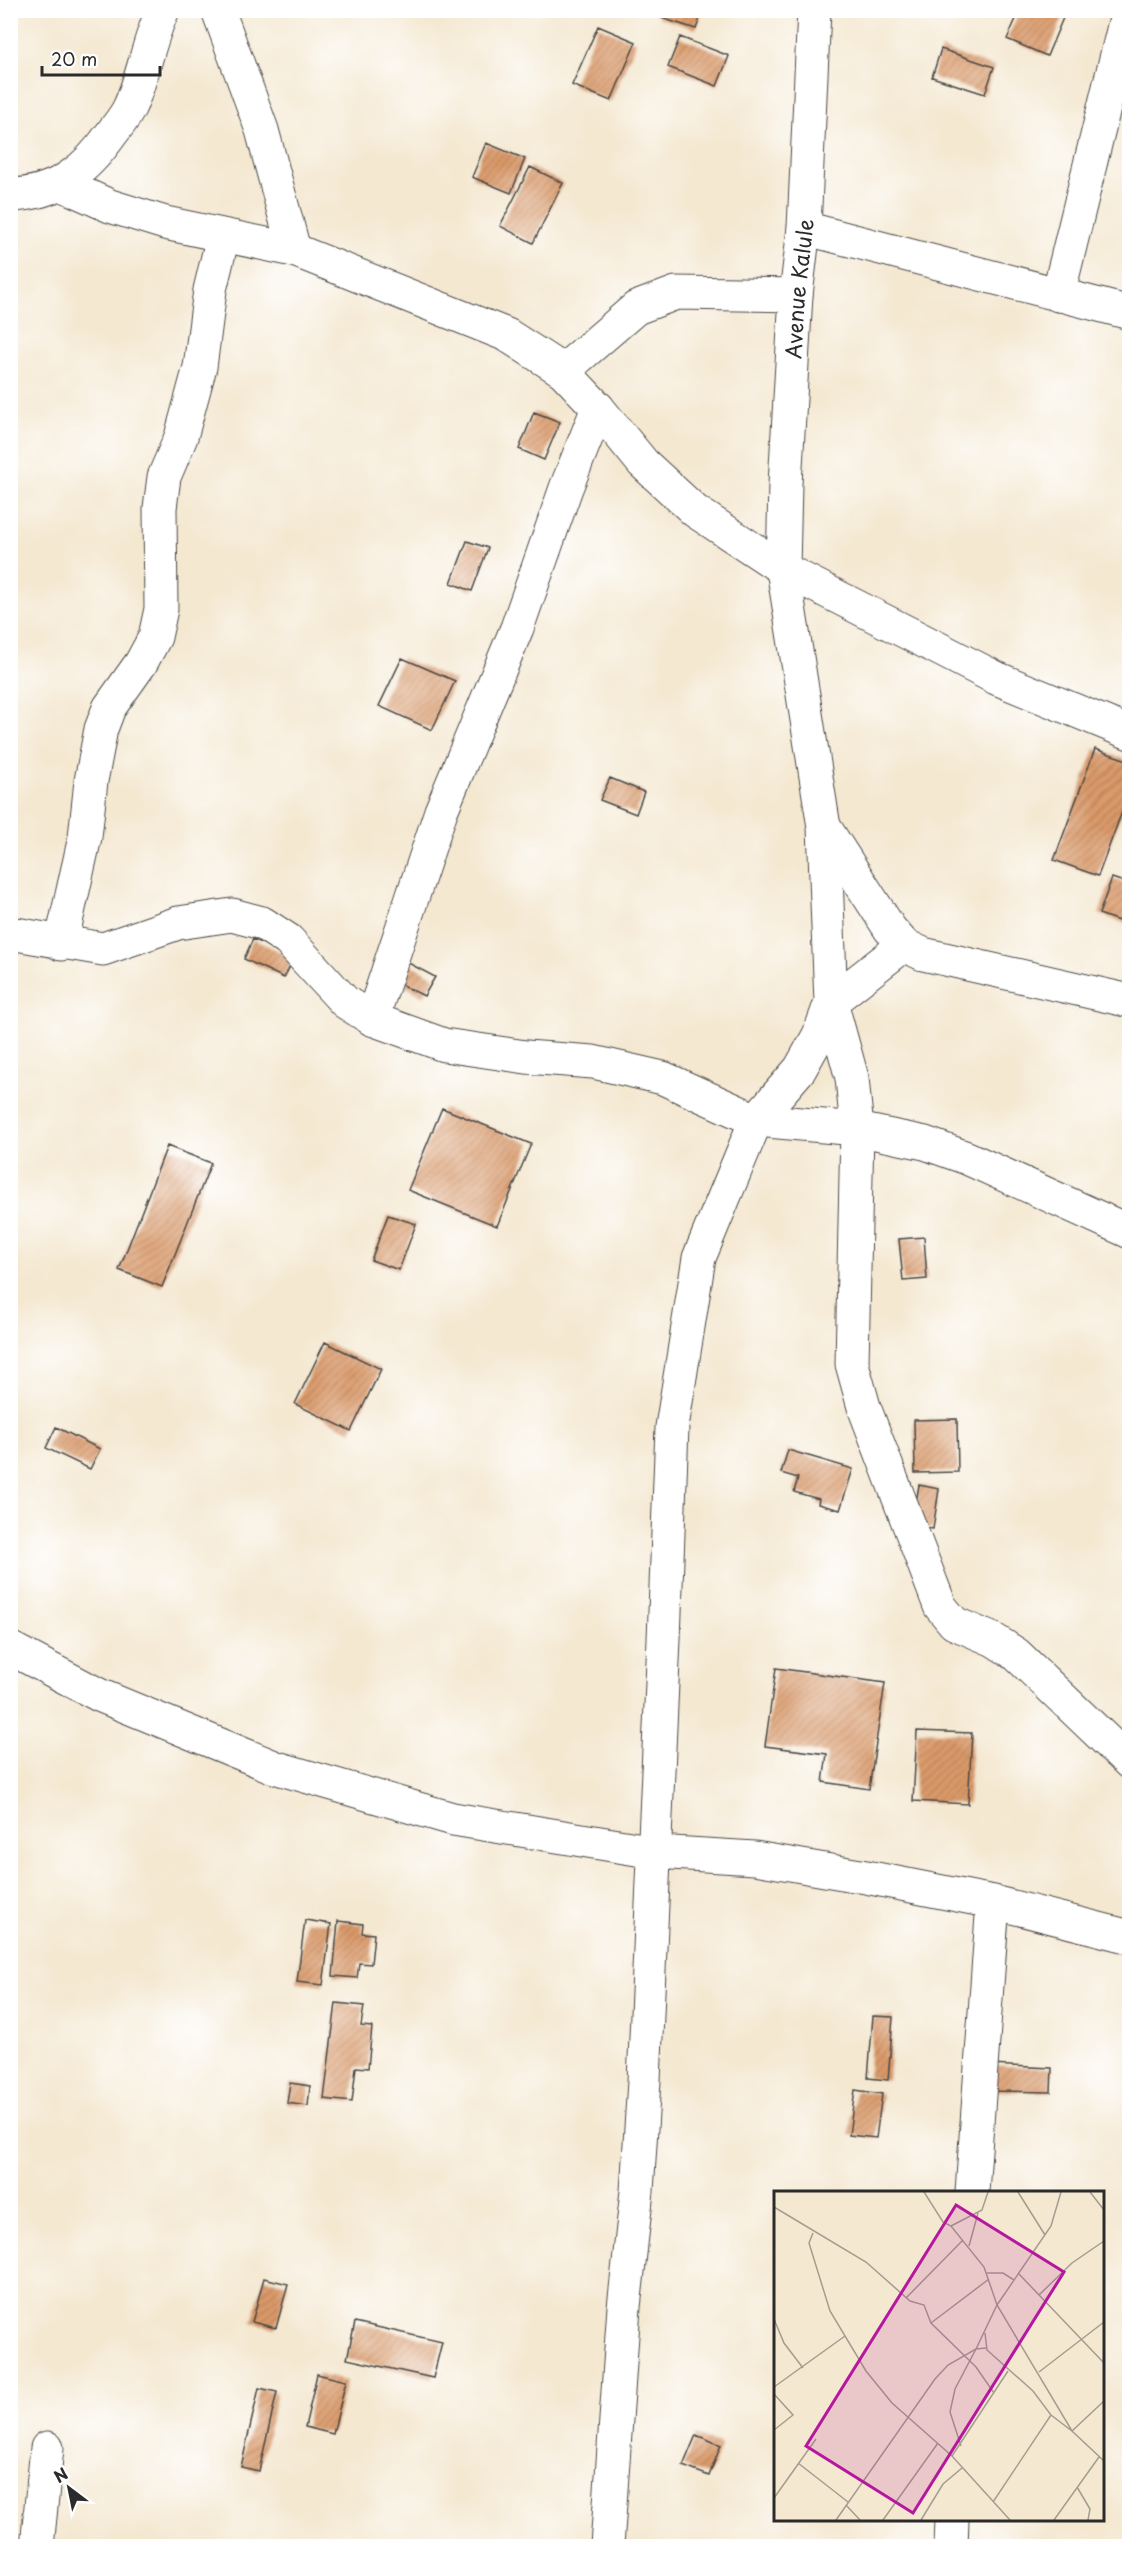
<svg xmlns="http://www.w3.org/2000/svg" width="1140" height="2557" viewBox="0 0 1140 2557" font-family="'Playpen Sans',sans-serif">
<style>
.building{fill:url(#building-hatch)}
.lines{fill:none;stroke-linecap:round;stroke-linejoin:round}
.street-casing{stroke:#494744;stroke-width:35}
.street{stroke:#fff;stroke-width:33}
.labels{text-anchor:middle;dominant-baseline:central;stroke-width:4.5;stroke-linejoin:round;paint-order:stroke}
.street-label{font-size:21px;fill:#2b2b2b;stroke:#fff}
.inset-road{fill:none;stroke:#a49c8f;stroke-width:1.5}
.view{fill:#b5179e;fill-opacity:0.15;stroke:#b5179e;stroke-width:3}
.inset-edge{fill:none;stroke:#2b2b2b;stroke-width:3}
</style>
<defs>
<pattern id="building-hatch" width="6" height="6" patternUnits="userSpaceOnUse" patternTransform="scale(1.5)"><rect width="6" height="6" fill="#db9a69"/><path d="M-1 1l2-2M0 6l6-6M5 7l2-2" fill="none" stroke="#b27e57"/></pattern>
</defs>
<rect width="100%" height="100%" fill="#fff"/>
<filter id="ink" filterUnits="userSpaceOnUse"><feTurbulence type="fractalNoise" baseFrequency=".0167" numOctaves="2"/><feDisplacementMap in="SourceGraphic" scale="12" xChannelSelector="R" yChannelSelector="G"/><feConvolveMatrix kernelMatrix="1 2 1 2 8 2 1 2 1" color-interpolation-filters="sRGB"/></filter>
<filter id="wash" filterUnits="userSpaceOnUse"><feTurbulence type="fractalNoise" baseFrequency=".008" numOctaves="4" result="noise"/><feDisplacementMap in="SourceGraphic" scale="24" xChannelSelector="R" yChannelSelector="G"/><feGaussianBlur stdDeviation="1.35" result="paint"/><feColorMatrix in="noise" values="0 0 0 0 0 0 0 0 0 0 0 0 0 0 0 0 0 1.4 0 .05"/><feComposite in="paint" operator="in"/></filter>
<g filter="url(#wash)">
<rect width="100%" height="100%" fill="#f4e8d1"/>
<g id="blocks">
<!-- building -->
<path class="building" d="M 660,10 L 703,10 L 696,29 L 658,17 Z
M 1020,10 L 1045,10 L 1063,18 L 1047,56 L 1007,39 Z
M 598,26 L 636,42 L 611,101 L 572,85 Z
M 680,37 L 729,56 L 717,86 L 668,67 Z
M 941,49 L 994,67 L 985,94 L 932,77 Z
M 486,143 L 525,159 L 511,193 L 472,177 Z
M 530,167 L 563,183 L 533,243 L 500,226 Z
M 534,412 L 560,422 L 544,460 L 519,449 Z
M 467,541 L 488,548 L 472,591 L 451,583 Z
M 402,658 L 455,681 L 432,730 L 379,706 Z
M 1095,749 L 1130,761 L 1130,790 L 1098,876 L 1054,860 Z
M 610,778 L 644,792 L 636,814 L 600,800 Z
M 1112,878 L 1130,884 L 1130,925 L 1099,914 Z
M 253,939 L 294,958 L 284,978 L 244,959 Z
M 399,958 L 435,977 L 424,996 L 388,978 Z
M 442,1108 L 531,1144 L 497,1226 L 408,1190 Z
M 167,1146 L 211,1163 L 162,1287 L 119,1270 Z
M 388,1215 L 416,1224 L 399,1270 L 371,1260 Z
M 924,1237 L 927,1279 L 903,1281 L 899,1239 Z
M 325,1342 L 381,1369 L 351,1431 L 295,1404 Z
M 957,1419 L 958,1472 L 915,1473 L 914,1420 Z
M 56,1427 L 100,1449 L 90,1469 L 46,1448 Z
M 788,1450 L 853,1469 L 840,1510 L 818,1504 L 819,1499 L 794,1492 L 798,1478 L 781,1473 Z
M 919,1485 L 939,1489 L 933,1529 L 912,1526 Z
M 776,1668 L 885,1683 L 869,1789 L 823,1782 L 827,1754 L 765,1746 Z
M 917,1731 L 972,1733 L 968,1804 L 913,1801 Z
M 305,1920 L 331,1924 L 323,1985 L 297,1982 Z
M 338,1921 L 363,1924 L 362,1933 L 374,1934 L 371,1964 L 359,1963 L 357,1978 L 333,1976 Z
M 336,2003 L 364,2006 L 361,2026 L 372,2027 L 368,2068 L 356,2067 L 352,2102 L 324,2099 Z
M 873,2016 L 893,2017 L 888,2080 L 868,2078 Z
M 990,2065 L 1052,2068 L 1051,2092 L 990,2091 Z
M 290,2083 L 310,2086 L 308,2106 L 287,2103 Z
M 855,2090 L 882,2094 L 876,2138 L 849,2135 Z
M 264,2278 L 288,2284 L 276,2328 L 252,2322 Z
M 355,2322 L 442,2342 L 433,2378 L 347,2359 Z
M 317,2374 L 346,2381 L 333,2434 L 305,2427 Z
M 259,2388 L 277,2392 L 259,2471 L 241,2467 Z
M 696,2435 L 721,2445 L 709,2476 L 683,2466 Z
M 890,2543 L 904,2545 L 904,2546 L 889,2546 Z"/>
</g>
</g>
<g filter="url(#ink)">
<use href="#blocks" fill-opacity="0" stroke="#494744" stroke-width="1.5"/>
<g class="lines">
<!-- street casing -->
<g class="street-casing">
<g id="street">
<path d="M 218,10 L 262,130 L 294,250"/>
<path d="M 61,184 L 110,206 L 165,223 L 294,250 L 507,335 L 563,371 L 598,408 L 643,463 L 695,511 L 783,569 L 996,678 L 1130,733"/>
<path d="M 10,195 C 57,194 86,170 112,133 C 118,125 126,116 130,106 C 144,75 148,41 163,10"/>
<path d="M 804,228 L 1130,313"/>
<path d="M 1058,295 L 1128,10"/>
<path d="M 563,371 L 636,308 L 676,293 L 796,295"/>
<path d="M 825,828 L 890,929 L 904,945 L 923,954 L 1130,1001"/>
<path d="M 10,933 L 103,949 L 178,923 L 232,915 L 262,923 L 288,940 L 345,1002 L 372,1019 L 444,1045 L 526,1057 L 593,1062 L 663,1078 L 756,1120 L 857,1129 L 925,1143 L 967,1158 L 1130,1232"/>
<path d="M 61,944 L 85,837 L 91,781 L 101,729 L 109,708 L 141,663 L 155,637 L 161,609 L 160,508 L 164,477 L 181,437 L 200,367 L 210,290 L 223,236"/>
<path d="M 904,945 L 831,1002 L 852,1078 L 857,1129 L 852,1364 L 864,1407 L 940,1606 L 954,1623 L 994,1640 L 1016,1654 L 1130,1763"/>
<path d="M 372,1019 L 441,811 L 517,628 L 566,488 L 598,408"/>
<path d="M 10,1648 L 99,1695 L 274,1767 L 453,1819 L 655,1852 L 755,1858 L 866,1877 L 993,1902 L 1130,1937"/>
<path d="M 972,2192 L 993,1902"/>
<path d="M 37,2546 L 47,2448"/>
<path id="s1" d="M 607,2546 L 624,2307 L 637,2191 L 644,2081 L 664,1639 L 672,1427 L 699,1258 L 756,1120 L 800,1069 L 819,1035 L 831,1002 L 824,827 L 783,569 L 785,484 L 796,295 L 804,228 L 814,10"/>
<path d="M 951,2546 L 952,2520"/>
</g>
</g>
<!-- street -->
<use href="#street" class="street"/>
</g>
</g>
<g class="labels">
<!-- street labels -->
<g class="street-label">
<text stroke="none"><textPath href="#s1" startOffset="2300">Avenue Kalule</textPath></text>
</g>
</g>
<!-- overview -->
<g transform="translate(774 2191)">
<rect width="330" height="330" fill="#f4e8d1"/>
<path class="inset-road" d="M 150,1 L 169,31 L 177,35 L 210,76 L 223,114 L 298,240 L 330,270M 244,1 L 271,44M 316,1 L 330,19M 0,16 L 92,71 L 136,110 L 150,114 L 157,132 L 202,176 L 220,202M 177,35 L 208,19 L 214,1M 39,42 L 35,52 L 56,120 L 92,180 L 118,212 L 178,265 L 236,329M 195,55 L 204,22M 213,82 L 229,82 L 240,89M 245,83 L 330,172M 265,104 L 298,72 L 330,50M 132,107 L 189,49M 0,128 L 10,152 L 29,177M 157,132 L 215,88M 211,142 L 213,159 L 259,200 L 277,224 L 219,311M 265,181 L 330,131M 0,196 L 71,145M 0,203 L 19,224 L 0,239M 277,224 L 298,240 L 330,210M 187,255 L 176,221 L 181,198 L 202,158 L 212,157M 178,265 L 234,180M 24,272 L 74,311M 303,296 L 316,318 L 314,329M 0,307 L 42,248M 72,314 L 86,329M 62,329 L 161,188 L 174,174 L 202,158 L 223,114 L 277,35 L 287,1M 109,329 L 164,252M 147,329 L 169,293 L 188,277M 280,329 L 325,266"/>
<path class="view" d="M 182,14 L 290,81 L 139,322 L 32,255 Z"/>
<rect width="330" height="330" class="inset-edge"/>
</g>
<!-- margin -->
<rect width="1140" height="2557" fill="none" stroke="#fff" stroke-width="36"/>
<!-- north arrow -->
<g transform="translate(69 2488) rotate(328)" stroke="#ffffff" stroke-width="4.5" paint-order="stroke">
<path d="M0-4.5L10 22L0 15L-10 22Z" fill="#2b2b2b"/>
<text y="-9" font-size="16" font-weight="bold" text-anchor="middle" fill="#2b2b2b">N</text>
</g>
<!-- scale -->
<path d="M42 66v9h118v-9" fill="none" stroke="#2b2b2b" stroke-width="3"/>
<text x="51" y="66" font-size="18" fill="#2b2b2b" stroke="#ffffff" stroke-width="4.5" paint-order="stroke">20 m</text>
</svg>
